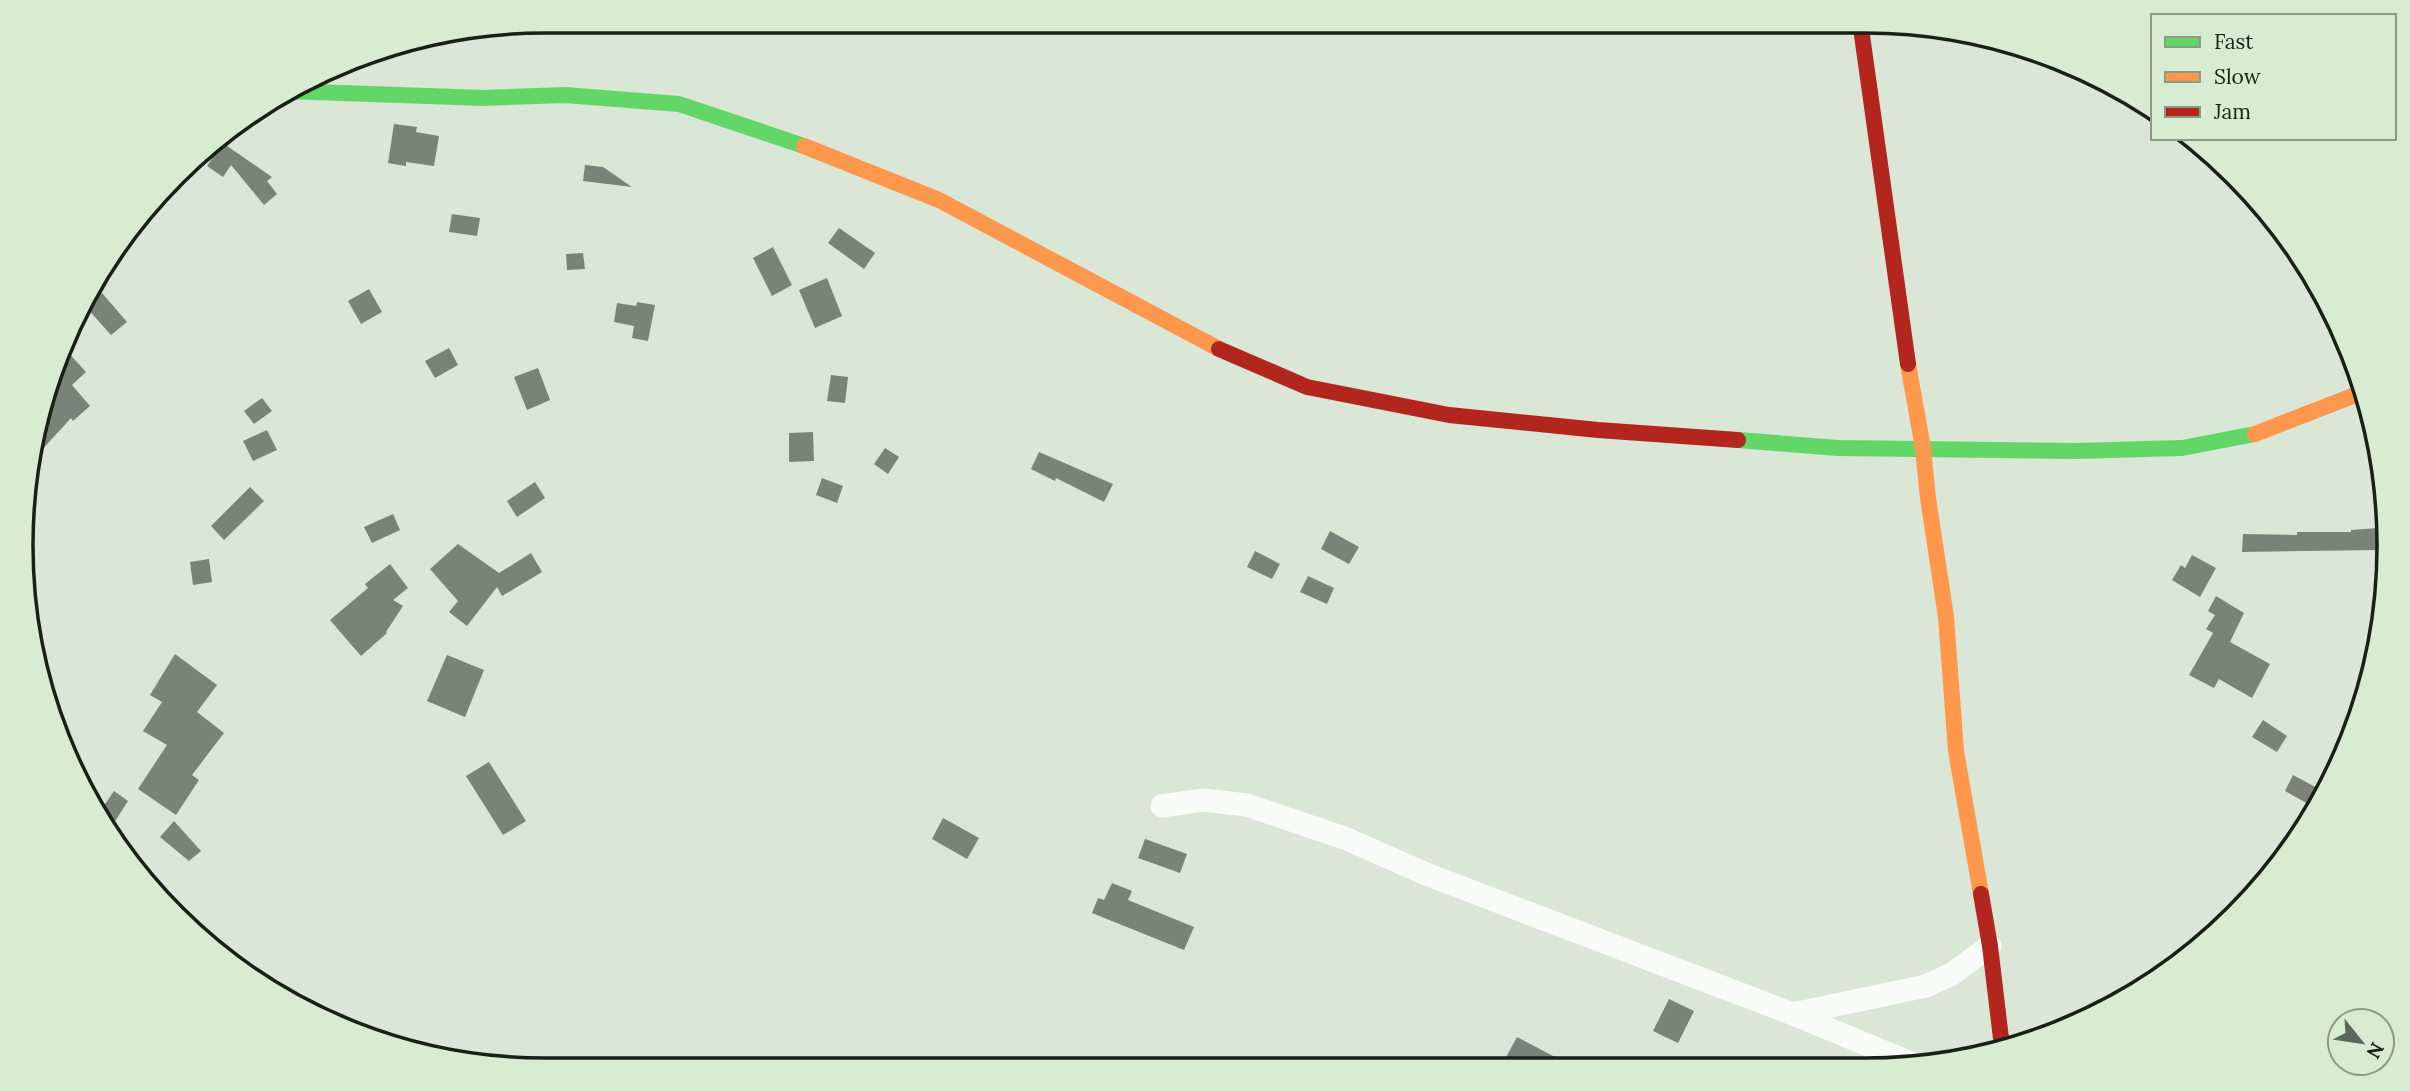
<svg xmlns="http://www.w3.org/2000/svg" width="2410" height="1091" viewBox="0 0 2410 1091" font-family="Lora,serif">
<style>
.building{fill:#7a8377}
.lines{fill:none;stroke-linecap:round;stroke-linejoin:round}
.street{stroke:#f9fbf9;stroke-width:23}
.fast{stroke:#63d668;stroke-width:16}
.slow{stroke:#ff974d;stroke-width:16}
.jam{stroke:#b3261e;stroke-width:16}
.rim{fill:none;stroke:#192117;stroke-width:3.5}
</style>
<rect width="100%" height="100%" fill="#dae6d6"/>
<!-- building -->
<path class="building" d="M 394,124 L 417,127 L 416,132 L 439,136 L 434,166 L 406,162 L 406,166 L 388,163 Z
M 217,139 L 272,177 L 267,181 L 277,194 L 264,205 L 231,165 L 223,177 L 207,166 L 218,150 L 212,143 Z
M 585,165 L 603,167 L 632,187 L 583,181 Z
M 452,214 L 480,218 L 477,236 L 449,232 Z
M 839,228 L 875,253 L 864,269 L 828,243 Z
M 773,247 L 792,285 L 772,296 L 753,258 Z
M 583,253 L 585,269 L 567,270 L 566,254 Z
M 827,278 L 842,316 L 815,328 L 799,290 Z
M 369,289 L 382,312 L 361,324 L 348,301 Z
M 102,293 L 127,322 L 111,335 L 86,307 Z
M 637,302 L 655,305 L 648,341 L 632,338 L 634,326 L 614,322 L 617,303 L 636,306 Z
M 449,348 L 458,365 L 435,378 L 425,361 Z
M 66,350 L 86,372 L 72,385 L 90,406 L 73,421 L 71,418 L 29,464 L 31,444 Z
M 538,368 L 550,400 L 527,410 L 514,377 Z
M 831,375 L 848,377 L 845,403 L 827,401 Z
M 262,398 L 272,411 L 254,424 L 244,411 Z
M 267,430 L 277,450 L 253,461 L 243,441 Z
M 813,432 L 814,461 L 789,462 L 789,433 Z
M 885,448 L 899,457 L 888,474 L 874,464 Z
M 1039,452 L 1113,484 L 1104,502 L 1056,478 L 1055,481 L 1031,469 Z
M 822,478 L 843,486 L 837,503 L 816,495 Z
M 535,482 L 545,498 L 517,517 L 507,501 Z
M 250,487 L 264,501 L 224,540 L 211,526 Z
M 393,514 L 400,530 L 372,543 L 364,527 Z
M 2378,528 L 2379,550 L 2242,552 L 2243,534 L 2297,535 L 2297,532 L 2351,532 L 2351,530 Z
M 1330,531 L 1359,547 L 1349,564 L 1321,549 Z
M 458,544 L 499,573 L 531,553 L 542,572 L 502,596 L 497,587 L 467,626 L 449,612 L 458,601 L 430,569 Z
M 1255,551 L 1280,564 L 1272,579 L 1247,567 Z
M 2192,555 L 2216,568 L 2200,597 L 2172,580 L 2181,565 L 2185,568 Z
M 209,559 L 212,582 L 193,585 L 190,562 Z
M 390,564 L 408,588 L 393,600 L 403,606 L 386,632 L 387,633 L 361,656 L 330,620 L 368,588 L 365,584 Z
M 1308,576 L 1334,588 L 1327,604 L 1300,592 Z
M 2216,596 L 2244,613 L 2230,642 L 2270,664 L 2252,698 L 2219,679 L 2214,688 L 2189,675 L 2213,633 L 2206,629 L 2215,615 L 2208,611 Z
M 175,654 L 217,685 L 197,712 L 224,733 L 192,775 L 199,780 L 176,815 L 138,789 L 167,745 L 143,731 L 162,702 L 150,695 Z
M 447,655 L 484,670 L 465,717 L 427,701 Z
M 2263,720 L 2287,736 L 2277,752 L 2252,737 Z
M 489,762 L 526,821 L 503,835 L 466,776 Z
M 2293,775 L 2319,789 L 2310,805 L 2285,791 Z
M 114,791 L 128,801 L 114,823 L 99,813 Z
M 943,818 L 979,838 L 967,859 L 932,839 Z
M 174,821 L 201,851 L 189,861 L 160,837 Z
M 1145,839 L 1187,854 L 1180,873 L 1138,858 Z
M 1112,883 L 1132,891 L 1128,900 L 1194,927 L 1184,950 L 1092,913 L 1098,898 L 1104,900 Z
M 1669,999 L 1694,1011 L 1678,1043 L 1653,1031 Z
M 1517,1037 L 1574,1067 L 1514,1067 L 1504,1061 Z"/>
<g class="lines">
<!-- street -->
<path class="street" d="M 1162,806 L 1203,800 L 1247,805 L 1347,839 L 1426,874 L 1793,1014 L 1918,1066
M 1793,1014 L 1926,986 L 1952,974 L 1990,946"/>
<!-- fast -->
<path class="fast" d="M 285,91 L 484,98 L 565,95 L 679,104 L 804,146
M 1738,440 L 1838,448 L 2076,451 L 2182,448 L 2255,434"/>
<!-- slow -->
<path class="slow" d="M 804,146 L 939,200 L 1219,349
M 1908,364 L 1923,448 L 1928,498 L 1946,617 L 1956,751 L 1981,894
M 2255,434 L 2363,392"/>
<!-- jam -->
<path class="jam" d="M 1860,21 L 1908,364
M 1219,349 L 1307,387 L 1449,415 L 1598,430 L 1738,440
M 1981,894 L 1990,946 L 2002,1047"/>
</g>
<!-- crop -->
<path d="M0 0H2410V1091H0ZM545 33H1865A512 512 0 0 1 2377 545V546A512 512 0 0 1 1865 1058H545A512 512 0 0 1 33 546V545A512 512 0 0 1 545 33Z" fill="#d7ecd0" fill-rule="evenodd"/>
<path class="rim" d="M545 33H1865A512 512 0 0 1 2377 545V546A512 512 0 0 1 1865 1058H545A512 512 0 0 1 33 546V545A512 512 0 0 1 545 33Z"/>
<!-- legend -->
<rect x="2151" y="14" width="245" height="126" fill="#d7ecd0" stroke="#8b9b86" stroke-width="2"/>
<rect x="2165" y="37" width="35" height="10" fill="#63d668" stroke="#8b9b86" stroke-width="2"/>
<text x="2214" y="49" font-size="21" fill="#192117">Fast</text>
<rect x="2165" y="72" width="35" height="10" fill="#ff974d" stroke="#8b9b86" stroke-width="2"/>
<text x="2214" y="84" font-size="21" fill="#192117">Slow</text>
<rect x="2165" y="107" width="35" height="10" fill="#b3261e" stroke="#8b9b86" stroke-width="2"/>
<text x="2214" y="119" font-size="21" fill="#192117">Jam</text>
<!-- north arrow -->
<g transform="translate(2361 1042) rotate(120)"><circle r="33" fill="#d7ecd0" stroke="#8b9b86" stroke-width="2"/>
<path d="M0-5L12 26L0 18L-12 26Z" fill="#5d665a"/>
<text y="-10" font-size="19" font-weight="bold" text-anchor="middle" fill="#192117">N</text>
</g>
</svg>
